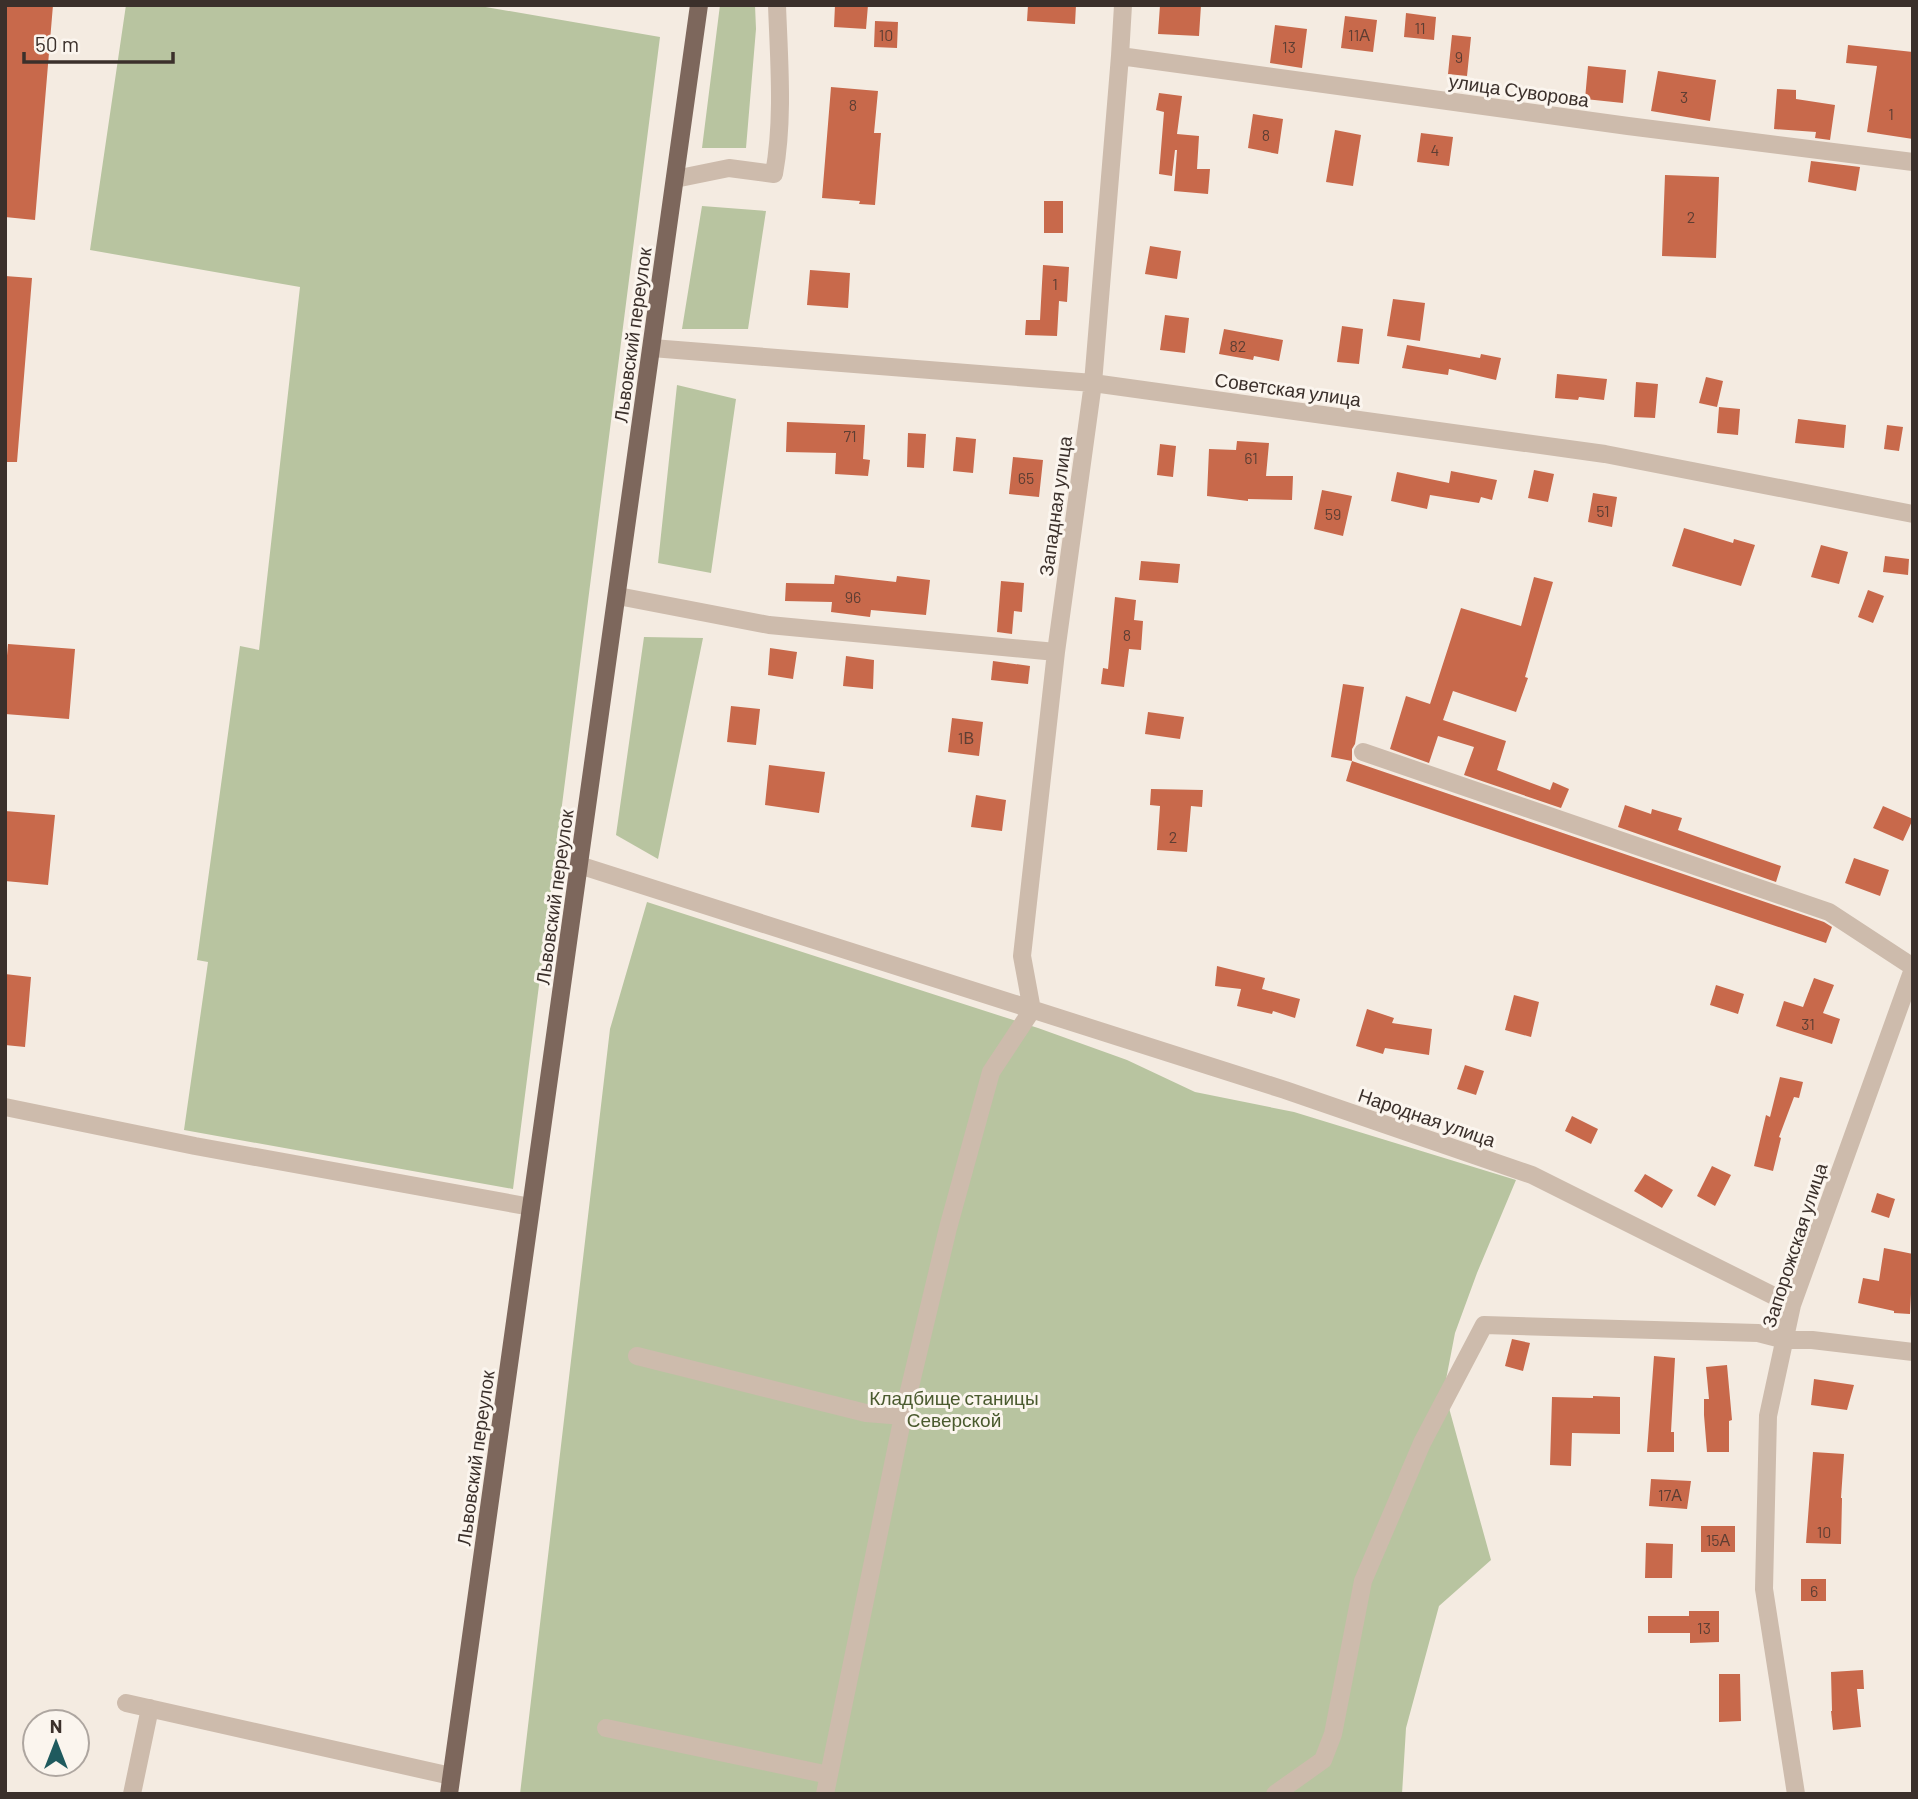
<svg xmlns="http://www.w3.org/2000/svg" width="1918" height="1799" viewBox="0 0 1918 1799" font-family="Barlow,sans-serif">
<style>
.green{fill:#b8c4a0}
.building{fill:#c8694b}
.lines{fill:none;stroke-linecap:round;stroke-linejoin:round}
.minor{stroke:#cdbbac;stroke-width:18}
.major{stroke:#7d675c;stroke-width:18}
.labels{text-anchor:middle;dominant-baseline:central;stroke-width:6;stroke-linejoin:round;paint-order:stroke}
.number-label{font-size:16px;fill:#5e3e33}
.street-label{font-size:19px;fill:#3b302b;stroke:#fbf5ee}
.park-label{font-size:19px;fill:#4a5a2e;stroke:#fbf5ee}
</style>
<rect width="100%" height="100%" fill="#f4ebe1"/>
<!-- green -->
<path class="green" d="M 126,5 L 474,5 L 660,37 L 513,1189 L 184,1130 L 208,962 L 197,960 L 240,646 L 259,650 L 300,287 L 90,250 Z
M 720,5 L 755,5 L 756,29 L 746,148 L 702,148 Z
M 702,206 L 766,211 L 748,329 L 682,329 Z
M 677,385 L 736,399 L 711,573 L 658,563 Z
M 644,637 L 703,638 L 658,859 L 616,835 Z
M 647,902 L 1038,1028 L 1127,1060 L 1195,1092 L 1294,1112 L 1516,1180 L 1477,1273 L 1455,1333 L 1444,1390 L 1491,1560 L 1439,1606 L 1406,1728 L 1402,1794 L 520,1794 L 610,1029 Z"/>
<!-- building -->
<path class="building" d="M 5,5 L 53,5 L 35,220 L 5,217 Z
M 835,5 L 868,5 L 866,29 L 834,27 Z
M 1028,5 L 1076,5 L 1075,24 L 1027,21 Z
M 1160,5 L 1201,5 L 1199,36 L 1158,34 Z
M 1406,13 L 1436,17 L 1434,40 L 1404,37 Z
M 1345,16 L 1377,20 L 1373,52 L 1341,48 Z
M 875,21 L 898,22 L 897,48 L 874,47 Z
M 1275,25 L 1307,29 L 1302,68 L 1270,63 Z
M 1452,35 L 1471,37 L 1467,76 L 1448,74 Z
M 1848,45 L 1913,52 L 1913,139 L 1867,132 L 1877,66 L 1846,63 Z
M 1588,66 L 1626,70 L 1623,103 L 1585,99 Z
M 1658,71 L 1716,80 L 1710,121 L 1651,111 Z
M 831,87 L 878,91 L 874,133 L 881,133 L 875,205 L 859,204 L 860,201 L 822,198 Z
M 1777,89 L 1796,90 L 1796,99 L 1835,105 L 1830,140 L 1815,138 L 1816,132 L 1774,129 Z
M 1159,93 L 1182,96 L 1177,134 L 1199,136 L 1197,169 L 1210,169 L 1208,194 L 1174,191 L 1177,150 L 1175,150 L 1172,176 L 1159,174 L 1164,112 L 1156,110 Z
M 1253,114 L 1283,119 L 1278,154 L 1248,148 Z
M 1335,130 L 1361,135 L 1353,186 L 1326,182 Z
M 1421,133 L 1453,137 L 1449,166 L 1417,162 Z
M 1811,161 L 1860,167 L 1856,191 L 1808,182 Z
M 1665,175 L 1719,177 L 1716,258 L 1662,256 Z
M 1044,201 L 1063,201 L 1063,233 L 1044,233 Z
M 1150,246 L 1181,251 L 1177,279 L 1145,274 Z
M 1043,265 L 1069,267 L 1067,302 L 1059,301 L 1057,336 L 1025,335 L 1026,320 L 1040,320 Z
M 810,270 L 850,273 L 848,308 L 807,305 Z
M 5,276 L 32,278 L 17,462 L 5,462 Z
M 1393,299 L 1425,303 L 1420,341 L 1387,336 Z
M 1165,315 L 1189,318 L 1185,353 L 1160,350 Z
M 1342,326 L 1363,329 L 1359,364 L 1337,362 Z
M 1224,329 L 1283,340 L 1279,361 L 1254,356 L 1253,360 L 1219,354 Z
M 1407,345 L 1480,358 L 1481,354 L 1501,358 L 1496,380 L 1449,369 L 1448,375 L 1402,368 Z
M 1557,374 L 1607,379 L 1604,400 L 1579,397 L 1578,400 L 1555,398 Z
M 1706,377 L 1723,381 L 1717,407 L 1699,403 Z
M 1636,382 L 1658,384 L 1655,418 L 1634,417 Z
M 1719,407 L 1740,409 L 1738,435 L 1717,433 Z
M 1798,419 L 1846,425 L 1844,448 L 1795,443 Z
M 787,422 L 865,425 L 863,459 L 870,460 L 868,476 L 835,474 L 836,453 L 786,452 Z
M 1887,425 L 1903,427 L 1899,451 L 1884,449 Z
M 908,433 L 926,434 L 924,468 L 907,467 Z
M 956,437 L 976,439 L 973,473 L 953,471 Z
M 1237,441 L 1269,443 L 1266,476 L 1293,476 L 1292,500 L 1248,499 L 1248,501 L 1207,496 L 1209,449 L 1236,450 Z
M 1160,444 L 1176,446 L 1173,477 L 1157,475 Z
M 1013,457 L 1043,460 L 1039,497 L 1009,494 Z
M 1534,470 L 1554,474 L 1548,502 L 1528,498 Z
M 1451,471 L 1497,480 L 1492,500 L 1481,497 L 1479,503 L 1430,495 L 1427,509 L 1391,501 L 1397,472 L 1449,483 Z
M 1322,490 L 1352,496 L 1343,536 L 1314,529 Z
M 1593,493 L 1617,497 L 1612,527 L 1588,522 Z
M 1684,528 L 1733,543 L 1734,539 L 1755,545 L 1741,586 L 1672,566 Z
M 1821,545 L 1848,552 L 1839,584 L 1811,577 Z
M 1885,556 L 1909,559 L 1908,575 L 1883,572 Z
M 1141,561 L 1180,564 L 1178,583 L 1139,580 Z
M 835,575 L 896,582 L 897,576 L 930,580 L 926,615 L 871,610 L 870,617 L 831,612 L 832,602 L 785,601 L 786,583 L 834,584 Z
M 1534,577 L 1553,582 L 1525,677 L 1528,678 L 1516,712 L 1453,691 L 1443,720 L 1506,741 L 1497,770 L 1550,790 L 1553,782 L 1569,789 L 1561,808 L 1464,775 L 1474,747 L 1438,736 L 1429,763 L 1390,749 L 1406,696 L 1430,704 L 1461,608 L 1521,626 Z
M 1001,581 L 1024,583 L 1022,612 L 1014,611 L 1012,634 L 997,632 Z
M 1868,590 L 1884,596 L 1873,623 L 1858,617 Z
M 1115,597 L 1136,600 L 1134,620 L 1143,621 L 1141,650 L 1129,649 L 1124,687 L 1101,684 L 1103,668 L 1108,669 Z
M 8,644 L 75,649 L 69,719 L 5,714 L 5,679 Z
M 770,648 L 797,652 L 793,679 L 768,675 Z
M 846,656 L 874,660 L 873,689 L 843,686 Z
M 993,661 L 1030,666 L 1028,684 L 991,680 Z
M 1343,684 L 1364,687 L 1355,744 L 1352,749 L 1352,761 L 1331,757 Z
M 731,706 L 760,709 L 756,745 L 727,742 Z
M 1148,712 L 1184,717 L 1180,739 L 1145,734 Z
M 952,718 L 983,722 L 979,756 L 948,752 Z
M 1352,761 L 1824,922 L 1832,927 L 1826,943 L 1346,781 Z
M 769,765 L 825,772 L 819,813 L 765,805 Z
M 1151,789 L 1203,790 L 1202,807 L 1191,806 L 1187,852 L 1157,850 L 1160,806 L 1150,805 Z
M 976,795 L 1006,800 L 1002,831 L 971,827 Z
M 1625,805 L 1651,814 L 1652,809 L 1682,818 L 1678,830 L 1781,866 L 1776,882 L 1618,827 Z
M 1883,806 L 1913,819 L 1903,841 L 1873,828 Z
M 5,811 L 55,815 L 48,885 L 5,881 Z
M 1854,858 L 1889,870 L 1880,896 L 1845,883 Z
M 1217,966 L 1265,978 L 1262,989 L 1300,999 L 1295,1018 L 1273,1011 L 1272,1014 L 1237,1006 L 1241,989 L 1215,986 Z
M 5,974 L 31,977 L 25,1047 L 5,1045 Z
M 1814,978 L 1834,985 L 1823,1013 L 1840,1019 L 1832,1044 L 1776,1026 L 1784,1001 L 1803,1007 Z
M 1716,985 L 1744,994 L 1738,1014 L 1710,1005 Z
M 1514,995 L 1539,1002 L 1531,1037 L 1505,1030 Z
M 1367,1009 L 1394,1018 L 1392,1023 L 1432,1029 L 1429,1055 L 1385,1048 L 1383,1054 L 1356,1046 Z
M 1465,1065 L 1484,1071 L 1476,1095 L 1457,1089 Z
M 1780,1077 L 1803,1082 L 1799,1098 L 1794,1097 L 1779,1137 L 1781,1138 L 1773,1171 L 1754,1166 L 1766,1115 L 1770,1117 Z
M 1572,1116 L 1598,1129 L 1591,1144 L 1565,1131 Z
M 1712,1166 L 1731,1175 L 1715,1206 L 1697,1196 Z
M 1645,1174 L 1673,1190 L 1662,1208 L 1634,1191 Z
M 1877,1193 L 1895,1199 L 1889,1218 L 1871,1212 Z
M 1884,1248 L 1913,1254 L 1910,1314 L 1894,1313 L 1894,1311 L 1858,1303 L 1863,1278 L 1879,1281 Z
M 1512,1339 L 1530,1343 L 1523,1371 L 1505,1366 Z
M 1654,1356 L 1675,1358 L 1671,1432 L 1674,1432 L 1674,1452 L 1647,1452 Z
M 1727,1365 L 1732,1420 L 1729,1421 L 1729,1452 L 1707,1452 L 1704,1415 L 1704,1399 L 1709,1399 L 1706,1367 Z
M 1814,1379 L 1854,1385 L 1847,1410 L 1811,1405 Z
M 1593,1396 L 1620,1397 L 1620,1434 L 1572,1433 L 1571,1466 L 1550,1465 L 1552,1397 L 1593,1398 Z
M 1813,1452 L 1844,1454 L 1841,1498 L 1842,1498 L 1841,1544 L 1806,1543 Z
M 1651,1479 L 1691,1481 L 1687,1509 L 1649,1506 Z
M 1701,1526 L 1735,1526 L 1735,1552 L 1701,1552 Z
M 1646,1543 L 1673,1544 L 1672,1578 L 1645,1578 Z
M 1801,1579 L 1826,1579 L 1826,1601 L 1801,1601 Z
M 1689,1611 L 1719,1611 L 1719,1642 L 1690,1643 L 1690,1633 L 1648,1633 L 1648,1616 L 1689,1616 Z
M 1863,1670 L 1864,1689 L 1857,1689 L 1861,1727 L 1833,1730 L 1831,1711 L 1832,1711 L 1831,1672 Z
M 1719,1674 L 1740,1674 L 1741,1721 L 1719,1722 Z"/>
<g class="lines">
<!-- minor -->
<path class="minor" d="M 1120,56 L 1628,126 L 1913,162
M 675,179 L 729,168 L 774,174 C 784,119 779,61 777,5
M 652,348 L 1093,383 L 1605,454 L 1913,514
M 618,596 L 769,625 L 1056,652
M 1363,752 L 1829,912 L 1913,967
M 579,865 L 1285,1090 L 1532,1175 L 1792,1305
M 1032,1010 L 1022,956 L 1056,652 L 1093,383 L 1120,56 L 1123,5
M 5,1107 L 195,1146 L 531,1207
M 637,1356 L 866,1413 L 903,1416
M 126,1703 L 451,1776
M 606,1728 L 829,1775
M 132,1794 L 150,1708
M 825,1794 L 903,1416 L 948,1228 L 991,1072 L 1032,1010
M 1275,1794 L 1323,1760 L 1333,1734 L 1363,1581 L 1422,1443 L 1484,1325 L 1758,1333 L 1785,1340 L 1812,1340 L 1913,1352
M 1796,1794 L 1764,1589 L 1768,1416 L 1792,1305 L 1913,969"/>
<!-- major -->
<path class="major" d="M 449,1794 L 699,5"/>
</g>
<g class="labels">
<!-- number labels -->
<g class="number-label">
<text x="1420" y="27">11</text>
<text x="886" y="34">10</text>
<text x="1359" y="34">11А</text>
<text x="1289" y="46">13</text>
<text x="1459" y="56">9</text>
<text x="1684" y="96">3</text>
<text x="853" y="104">8</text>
<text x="1891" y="113">1</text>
<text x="1266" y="134">8</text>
<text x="1435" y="149">4</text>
<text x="1691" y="216">2</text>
<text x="1055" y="283">1</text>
<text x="1238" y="345">82</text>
<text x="850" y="435">71</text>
<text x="1251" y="457">61</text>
<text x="1026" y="477">65</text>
<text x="1603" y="510">51</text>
<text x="1333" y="513">59</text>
<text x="853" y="596">96</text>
<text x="1127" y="634">8</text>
<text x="966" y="737">1В</text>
<text x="1173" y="836">2</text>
<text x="1808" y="1023">31</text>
<text x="1670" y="1494">17А</text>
<text x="1824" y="1531">10</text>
<text x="1718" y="1539">15А</text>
<text x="1814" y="1590">6</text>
<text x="1704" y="1627">13</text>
</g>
<!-- street labels -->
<g class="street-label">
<text transform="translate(1519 90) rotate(8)">улица Суворова</text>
<text transform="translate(632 335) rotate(-82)">Львовский переулок</text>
<text transform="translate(1288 389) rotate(8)">Советская улица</text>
<text transform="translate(1055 506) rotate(-82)">Западная улица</text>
<text transform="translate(554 897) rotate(-82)">Львовский переулок</text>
<text transform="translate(1427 1117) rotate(19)">Народная улица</text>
<text transform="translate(1794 1245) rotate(-72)">Запорожская улица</text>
<text transform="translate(475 1458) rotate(-82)">Львовский переулок</text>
</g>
<!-- park labels -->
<g class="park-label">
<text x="954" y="1397">Кладбище станицы<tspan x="954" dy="22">Северской</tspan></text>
</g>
</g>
<!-- border -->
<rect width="1918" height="1799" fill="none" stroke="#3b302b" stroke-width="14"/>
<!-- north arrow -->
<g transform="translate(56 1743)"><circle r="33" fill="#fbf5ee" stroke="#aea6a0" stroke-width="2"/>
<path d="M0-5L12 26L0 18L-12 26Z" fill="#1f5a5e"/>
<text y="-10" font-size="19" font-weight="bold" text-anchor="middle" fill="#3b302b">N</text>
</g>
<!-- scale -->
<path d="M24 52v10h149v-10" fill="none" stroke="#3b302b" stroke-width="3.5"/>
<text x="35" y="52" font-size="21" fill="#3b302b" stroke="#fbf5ee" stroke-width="5" paint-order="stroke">50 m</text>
</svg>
